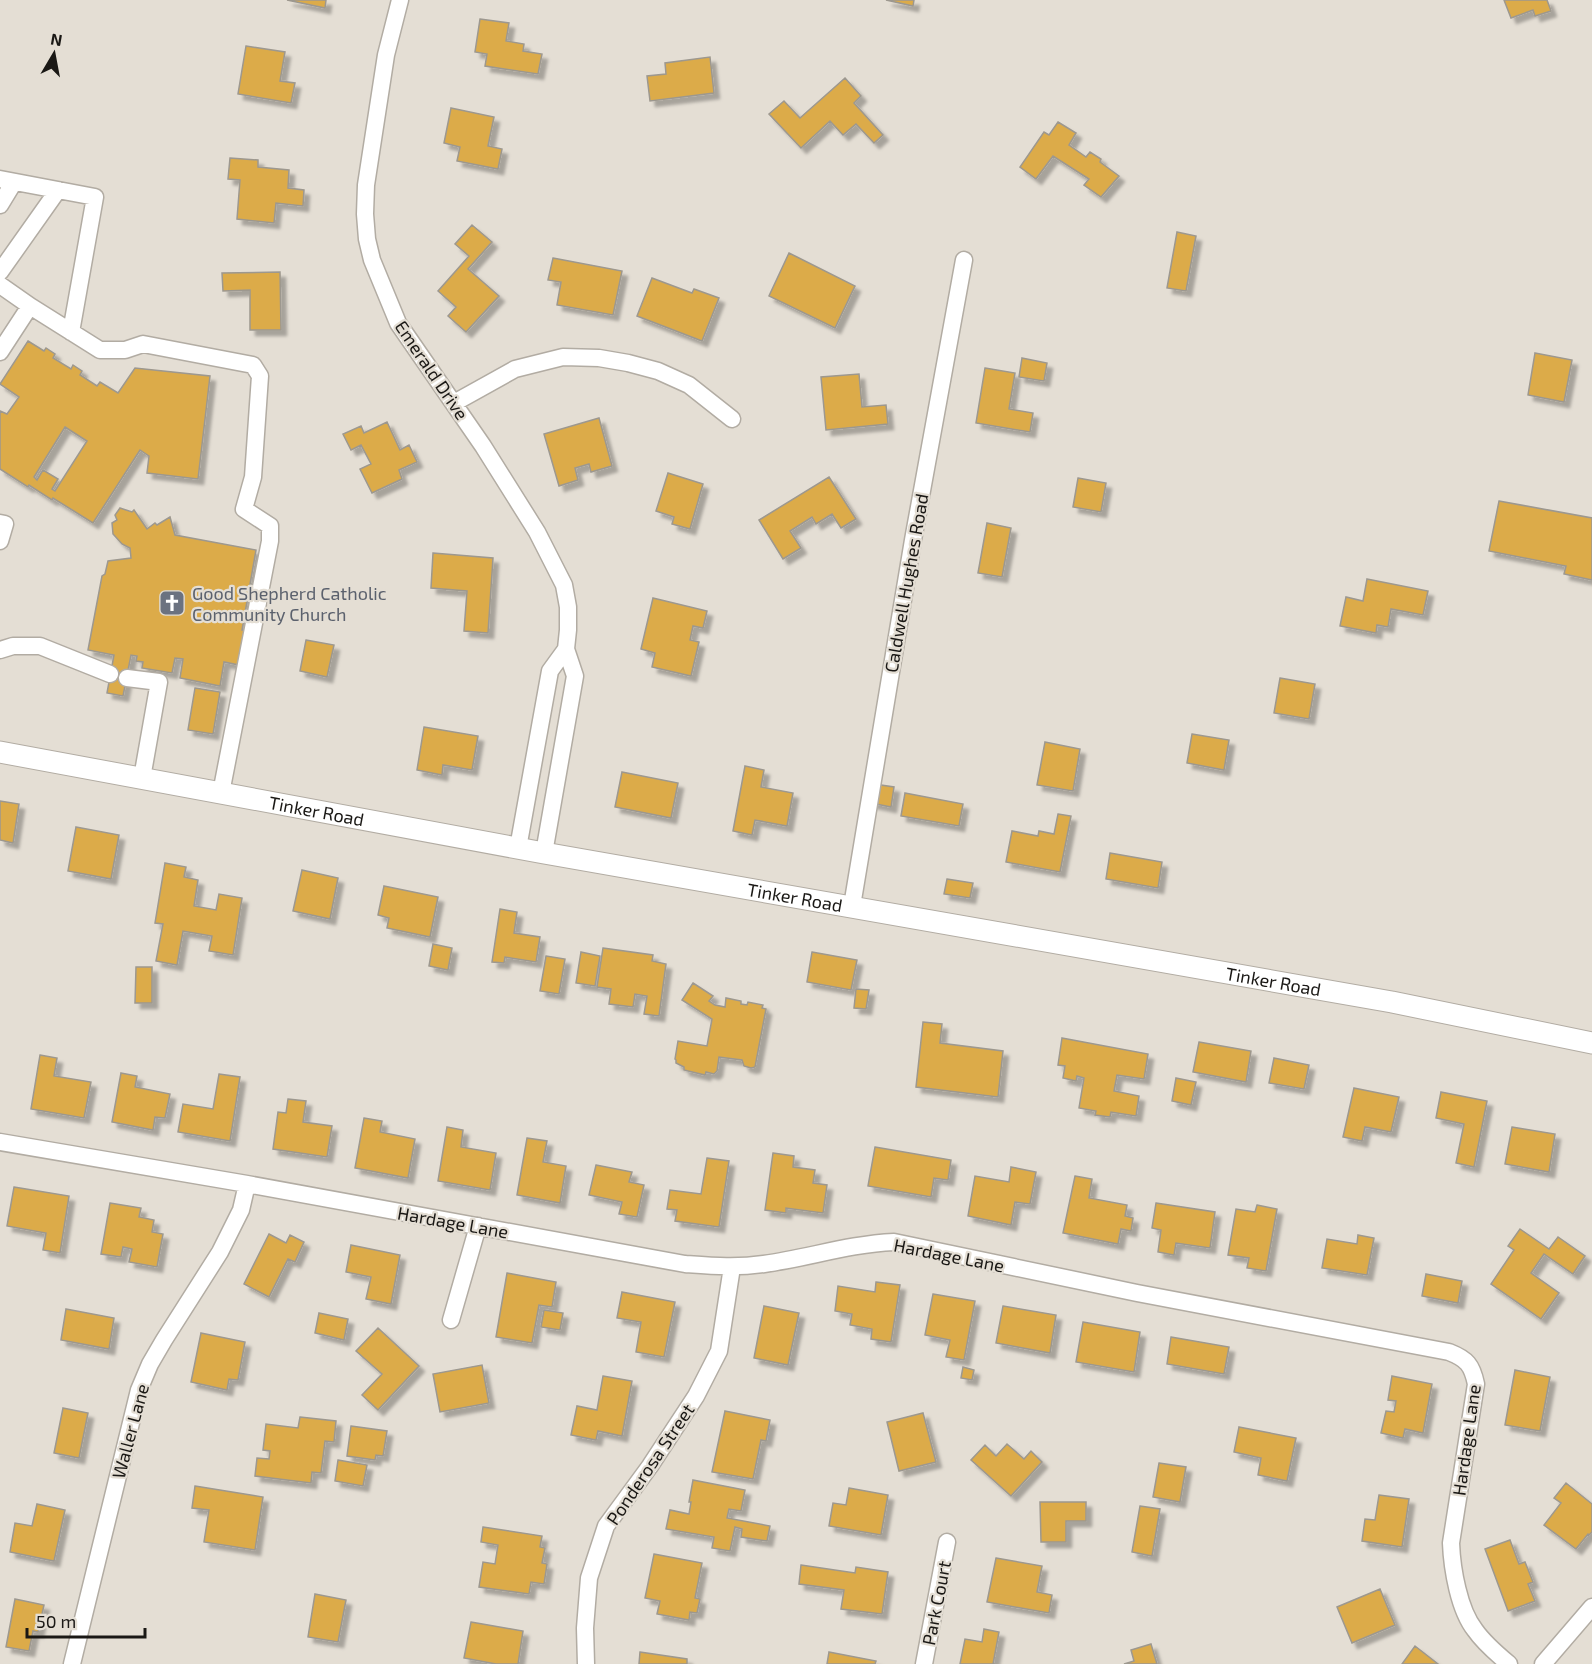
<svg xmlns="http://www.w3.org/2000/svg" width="1592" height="1664" viewBox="0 0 1592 1664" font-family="'Exo 2',sans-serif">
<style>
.building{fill:#dcab49;stroke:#9d988f;stroke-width:1.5;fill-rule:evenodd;filter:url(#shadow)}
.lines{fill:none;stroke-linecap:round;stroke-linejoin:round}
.minor-casing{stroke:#b2aca3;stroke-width:19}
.major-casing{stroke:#b2aca3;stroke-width:23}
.minor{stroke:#fff;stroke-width:16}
.major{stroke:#fff;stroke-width:21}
.labels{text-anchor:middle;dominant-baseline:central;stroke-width:4.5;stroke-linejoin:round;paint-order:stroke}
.street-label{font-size:18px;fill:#1a1815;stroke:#e4ded4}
.worship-label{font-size:18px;fill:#5b616d;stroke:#e4ded4;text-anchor:start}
</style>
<defs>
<filter id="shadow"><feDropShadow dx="5.5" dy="5.5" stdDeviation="1.5" flood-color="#0004"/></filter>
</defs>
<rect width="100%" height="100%" fill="#e4ded4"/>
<!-- building -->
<path class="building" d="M 287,0 L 326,0 L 325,8 Z
M 886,0 L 914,0 L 913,6 Z
M 1504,0 L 1547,0 L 1551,11 L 1535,16 L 1533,10 L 1511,18 Z
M 480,19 L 509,23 L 506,41 L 524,44 L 523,51 L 542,54 L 538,74 L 485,66 L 487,54 L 475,52 Z
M 246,46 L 285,52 L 280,81 L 295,83 L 291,103 L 238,94 Z
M 710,57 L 714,93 L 650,101 L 647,76 L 666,74 L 665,63 Z
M 845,78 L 861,96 L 854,103 L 883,135 L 874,143 L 856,124 L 843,135 L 830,121 L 801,148 L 769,114 L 784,101 L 800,118 Z
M 451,108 L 494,117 L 488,146 L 502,149 L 498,169 L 457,161 L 460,147 L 444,143 Z
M 1058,122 L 1076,133 L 1069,145 L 1086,157 L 1090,152 L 1101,159 L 1100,162 L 1119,176 L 1101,197 L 1084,185 L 1089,179 L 1053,156 L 1036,179 L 1020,167 L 1044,132 L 1049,135 Z
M 230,158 L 258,160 L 258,167 L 289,170 L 288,188 L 304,190 L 303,206 L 276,203 L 274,223 L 237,219 L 240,180 L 228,179 Z
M 472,225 L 492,242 L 468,269 L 499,296 L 466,332 L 448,316 L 456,307 L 438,291 L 469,256 L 455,244 Z
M 1177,232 L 1196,236 L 1186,291 L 1167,288 Z
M 789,253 L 855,286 L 835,328 L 769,296 Z
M 553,258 L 622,271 L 613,315 L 557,305 L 561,282 L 548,280 Z
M 280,272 L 281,330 L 250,330 L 250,290 L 223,291 L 222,273 Z
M 652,278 L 692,293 L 694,289 L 719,298 L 702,341 L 637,316 Z
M 28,341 L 44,351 L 46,348 L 55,354 L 53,358 L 71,369 L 73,365 L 82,371 L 80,375 L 97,386 L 100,382 L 118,393 L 135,368 L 210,376 L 198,479 L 147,473 L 149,456 L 140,450 L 93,523 L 53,498 L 52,500 L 29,485 L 28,487 L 0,469 L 0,411 L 7,414 L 19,397 L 0,384 ZM 65,427 L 87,441 L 55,491 L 52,489 L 58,479 L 43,470 L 37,480 L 34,477 Z
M 1535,353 L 1572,360 L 1564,402 L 1528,395 Z
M 1022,358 L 1047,363 L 1044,381 L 1019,377 Z
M 985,368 L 1015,373 L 1009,409 L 1033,413 L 1030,432 L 976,423 Z
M 859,374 L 862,407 L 886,405 L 888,424 L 826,430 L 821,377 Z
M 599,418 L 612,466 L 591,472 L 589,464 L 575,468 L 578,480 L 559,486 L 544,434 Z
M 387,422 L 400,450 L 409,445 L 417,462 L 399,470 L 402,479 L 372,493 L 360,469 L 371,464 L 361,445 L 351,450 L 343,434 L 361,426 L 364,433 Z
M 668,473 L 703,484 L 690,529 L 672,524 L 674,517 L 656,511 Z
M 829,477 L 856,519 L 841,528 L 832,514 L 816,524 L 812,517 L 790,531 L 801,548 L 783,559 L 759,520 Z
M 1078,478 L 1106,483 L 1101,512 L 1073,507 Z
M 1499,501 L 1592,518 L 1592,580 L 1564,574 L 1566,566 L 1489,551 Z
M 120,508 L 132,512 L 134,510 L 147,529 L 155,523 L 157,525 L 170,517 L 175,535 L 256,550 L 242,630 L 246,630 L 239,665 L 224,662 L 220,686 L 180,678 L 183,659 L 175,658 L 172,673 L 142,668 L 143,662 L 136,661 L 137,656 L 131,655 L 123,696 L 107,693 L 114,655 L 88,650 L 102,576 L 105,574 L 108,561 L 131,558 L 130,548 L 122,544 L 113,534 L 112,523 L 117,520 L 115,515 Z
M 987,523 L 1011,528 L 1002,577 L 978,573 Z
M 433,553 L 493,558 L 488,633 L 464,631 L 467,591 L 431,588 Z
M 1367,579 L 1428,591 L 1423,615 L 1391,609 L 1388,627 L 1377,625 L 1376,633 L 1340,626 L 1346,597 L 1363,601 Z
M 653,598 L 707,611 L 703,628 L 693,626 L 690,640 L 699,642 L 691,676 L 652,667 L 655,653 L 641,649 Z
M 306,640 L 334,645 L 327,677 L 300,671 Z
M 1280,678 L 1315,684 L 1309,719 L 1274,713 Z
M 195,688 L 220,692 L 213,734 L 188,730 Z
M 424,727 L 478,736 L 472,770 L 443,765 L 442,775 L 417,770 Z
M 1192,734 L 1229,740 L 1224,770 L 1187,763 Z
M 1045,742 L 1080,749 L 1073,791 L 1037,785 Z
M 745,766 L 764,770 L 761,787 L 793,793 L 787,826 L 755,820 L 752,835 L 733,831 Z
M 622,772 L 678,783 L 671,818 L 615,807 Z
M 874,784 L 894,787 L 891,807 L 871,803 Z
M 905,793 L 963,804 L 959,826 L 901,816 Z
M 0,801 L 19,804 L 13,843 L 0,840 Z
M 1058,814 L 1071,816 L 1060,872 L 1006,862 L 1012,831 L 1038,836 L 1039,831 L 1054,834 Z
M 76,827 L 119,835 L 111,879 L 68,871 Z
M 1110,853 L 1162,862 L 1158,888 L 1106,879 Z
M 165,863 L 186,867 L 184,877 L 198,880 L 194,906 L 216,910 L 219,894 L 242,898 L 233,955 L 209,951 L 212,936 L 183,931 L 177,965 L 156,961 L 163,924 L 155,923 Z
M 302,870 L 338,878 L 330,919 L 293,911 Z
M 947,879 L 973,883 L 970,898 L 944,894 Z
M 384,886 L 438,897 L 430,937 L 387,928 L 389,918 L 378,915 Z
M 500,909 L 517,912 L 514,933 L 540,937 L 536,962 L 505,957 L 504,963 L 492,962 Z
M 433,944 L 452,948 L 448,970 L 429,966 Z
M 603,948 L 653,955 L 652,961 L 666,964 L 659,1016 L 644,1014 L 647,996 L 635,994 L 633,1007 L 609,1004 L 611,989 L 597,987 Z
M 581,952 L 600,956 L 595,986 L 576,983 Z
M 812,952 L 857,960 L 851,990 L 807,982 Z
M 546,956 L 565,959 L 559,994 L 540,991 Z
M 136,967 L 152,967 L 152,1003 L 135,1003 Z
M 693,983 L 713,996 L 709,1001 L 715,1005 L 725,1007 L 726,998 L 741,1001 L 741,1004 L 747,1005 L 748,1002 L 763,1005 L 762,1008 L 766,1009 L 755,1067 L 751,1068 L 744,1066 L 742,1060 L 719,1057 L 717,1071 L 714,1074 L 706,1072 L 705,1075 L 684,1070 L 684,1067 L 676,1063 L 676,1060 L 675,1059 L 678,1041 L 707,1046 L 712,1019 L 682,1000 Z
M 856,989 L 869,990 L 866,1009 L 854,1008 Z
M 923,1022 L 942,1024 L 940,1043 L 1003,1051 L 998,1097 L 916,1087 Z
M 1062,1038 L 1148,1054 L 1144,1079 L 1117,1075 L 1114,1091 L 1139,1096 L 1136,1116 L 1111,1112 L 1110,1117 L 1095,1115 L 1096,1111 L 1079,1108 L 1084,1078 L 1077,1076 L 1076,1081 L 1063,1078 L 1065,1066 L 1058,1065 Z
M 1199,1042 L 1251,1051 L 1246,1082 L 1193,1072 Z
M 40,1055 L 57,1058 L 54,1076 L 91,1082 L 84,1118 L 31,1109 Z
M 1274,1058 L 1309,1065 L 1304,1089 L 1269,1083 Z
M 121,1073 L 137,1076 L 135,1087 L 170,1094 L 165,1118 L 155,1117 L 153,1130 L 112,1122 Z
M 219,1074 L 240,1077 L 230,1141 L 178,1132 L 183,1104 L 213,1109 Z
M 1176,1078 L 1196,1082 L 1191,1105 L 1172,1101 Z
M 1354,1088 L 1399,1097 L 1391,1132 L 1365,1127 L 1362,1141 L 1343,1137 Z
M 1441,1092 L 1487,1101 L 1474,1167 L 1456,1163 L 1464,1124 L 1436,1118 Z
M 288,1099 L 306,1101 L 303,1122 L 332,1126 L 327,1157 L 273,1149 L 278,1112 L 286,1113 Z
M 364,1118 L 382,1121 L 380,1132 L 415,1139 L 408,1178 L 355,1168 Z
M 447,1127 L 463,1130 L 461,1147 L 496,1153 L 490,1190 L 438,1181 Z
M 1512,1127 L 1555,1134 L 1549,1172 L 1505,1164 Z
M 527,1138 L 547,1141 L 543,1162 L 566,1166 L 560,1203 L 517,1195 Z
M 875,1147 L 951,1160 L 948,1180 L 934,1178 L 931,1197 L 868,1186 Z
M 773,1153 L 794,1156 L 793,1167 L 815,1170 L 813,1183 L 827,1185 L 823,1213 L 786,1208 L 786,1213 L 765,1210 Z
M 707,1158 L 729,1161 L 719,1227 L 675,1221 L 677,1210 L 667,1209 L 670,1190 L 701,1194 Z
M 596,1165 L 632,1172 L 629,1182 L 644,1185 L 637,1217 L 619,1214 L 622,1202 L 589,1195 Z
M 1011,1167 L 1036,1172 L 1030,1204 L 1015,1202 L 1011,1225 L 968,1216 L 975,1176 L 1009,1182 Z
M 1075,1176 L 1092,1179 L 1089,1198 L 1127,1205 L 1125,1216 L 1133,1218 L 1131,1231 L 1121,1229 L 1118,1244 L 1063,1233 Z
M 14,1187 L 69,1196 L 60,1253 L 43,1250 L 46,1233 L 7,1226 Z
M 110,1203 L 141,1208 L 139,1217 L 154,1220 L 152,1232 L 163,1234 L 157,1267 L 129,1262 L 132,1249 L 123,1247 L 121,1257 L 101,1254 Z
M 1156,1203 L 1215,1212 L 1210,1248 L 1176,1243 L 1174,1255 L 1158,1252 L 1161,1230 L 1152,1228 Z
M 1257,1205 L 1277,1209 L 1266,1271 L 1247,1268 L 1249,1258 L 1228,1255 L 1236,1209 L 1255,1212 Z
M 1520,1229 L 1549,1249 L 1558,1237 L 1585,1256 L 1573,1274 L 1544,1254 L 1531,1273 L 1559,1293 L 1541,1319 L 1491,1284 L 1514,1250 L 1508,1246 Z
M 269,1234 L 286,1243 L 290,1235 L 304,1242 L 295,1262 L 288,1259 L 269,1297 L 244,1284 Z
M 1358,1235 L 1374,1238 L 1367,1275 L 1322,1268 L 1327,1239 L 1357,1244 Z
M 351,1245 L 400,1255 L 391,1304 L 366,1299 L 371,1277 L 346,1272 Z
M 507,1273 L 556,1282 L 552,1307 L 539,1305 L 532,1343 L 496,1337 Z
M 1426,1274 L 1462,1281 L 1458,1303 L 1422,1296 Z
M 876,1282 L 900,1285 L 891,1342 L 871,1339 L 872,1329 L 850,1325 L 852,1314 L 835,1311 L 838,1286 L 875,1292 Z
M 622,1292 L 675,1302 L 664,1357 L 636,1352 L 641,1322 L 617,1318 Z
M 933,1294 L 975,1301 L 964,1360 L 946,1357 L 950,1340 L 925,1335 Z
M 764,1306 L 799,1313 L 788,1365 L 754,1358 Z
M 1003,1306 L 1056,1315 L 1050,1353 L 996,1343 Z
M 66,1309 L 114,1318 L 109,1349 L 61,1340 Z
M 544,1310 L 563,1313 L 560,1330 L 541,1327 Z
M 319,1313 L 348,1319 L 344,1340 L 315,1333 Z
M 1083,1322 L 1140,1332 L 1134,1372 L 1076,1362 Z
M 378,1328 L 419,1366 L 378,1410 L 362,1395 L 382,1374 L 356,1351 Z
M 201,1333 L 245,1342 L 238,1380 L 229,1379 L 227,1390 L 191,1382 Z
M 1171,1337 L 1229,1347 L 1224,1374 L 1167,1364 Z
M 482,1365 L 489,1403 L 440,1412 L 433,1374 Z
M 963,1367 L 974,1370 L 972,1380 L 961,1378 Z
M 1515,1370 L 1550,1377 L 1540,1431 L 1505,1425 Z
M 603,1376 L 632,1381 L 622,1436 L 598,1431 L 596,1440 L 571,1435 L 577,1406 L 597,1410 Z
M 1392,1376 L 1432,1384 L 1423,1433 L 1405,1429 L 1403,1438 L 1381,1433 L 1386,1411 L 1394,1412 L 1396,1401 L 1388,1400 Z
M 63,1408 L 88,1413 L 79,1458 L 54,1453 Z
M 725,1411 L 770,1420 L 766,1441 L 761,1440 L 753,1479 L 712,1472 Z
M 923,1413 L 936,1462 L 899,1471 L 887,1422 Z
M 300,1417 L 336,1421 L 334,1442 L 325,1441 L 321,1473 L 312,1472 L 311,1483 L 255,1476 L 257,1458 L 269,1459 L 270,1451 L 263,1450 L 266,1424 L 298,1428 Z
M 351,1426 L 387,1431 L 383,1456 L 376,1455 L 375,1460 L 347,1456 Z
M 1239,1427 L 1296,1438 L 1287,1481 L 1258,1475 L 1261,1458 L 1234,1452 Z
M 1007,1444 L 1024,1459 L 1031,1451 L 1042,1462 L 1011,1496 L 971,1460 L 985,1445 L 996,1456 Z
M 338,1460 L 367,1465 L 363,1486 L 335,1481 Z
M 1159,1463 L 1186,1467 L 1180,1502 L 1153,1497 Z
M 693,1480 L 745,1490 L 741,1511 L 729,1509 L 727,1518 L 770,1526 L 767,1541 L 741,1537 L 742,1529 L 735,1527 L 730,1551 L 712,1548 L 714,1537 L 666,1529 L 670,1510 L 689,1514 L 691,1502 L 689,1502 Z
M 1566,1483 L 1592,1504 L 1592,1532 L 1589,1535 L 1588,1534 L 1576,1549 L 1544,1525 L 1561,1503 L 1554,1498 Z
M 195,1486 L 263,1497 L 255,1550 L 204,1542 L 209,1510 L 192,1508 Z
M 849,1488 L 888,1495 L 881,1535 L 829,1526 L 833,1503 L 846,1505 Z
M 1379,1495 L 1409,1499 L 1402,1547 L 1362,1541 L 1365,1519 L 1375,1520 Z
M 1040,1502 L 1086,1502 L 1086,1521 L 1066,1521 L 1066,1542 L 1041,1542 Z
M 37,1504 L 65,1510 L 54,1561 L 10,1552 L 15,1523 L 32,1526 Z
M 1140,1506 L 1160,1509 L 1152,1556 L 1132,1552 Z
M 483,1527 L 542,1536 L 540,1547 L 545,1548 L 542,1563 L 547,1564 L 544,1584 L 531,1582 L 529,1594 L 479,1587 L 483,1562 L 495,1564 L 498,1545 L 481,1542 Z
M 1510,1540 L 1519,1564 L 1525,1562 L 1533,1582 L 1528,1584 L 1535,1601 L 1508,1611 L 1485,1549 Z
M 654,1554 L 702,1563 L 695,1598 L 700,1599 L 697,1613 L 690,1612 L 689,1620 L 657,1614 L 660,1601 L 645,1598 Z
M 996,1558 L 1042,1566 L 1037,1592 L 1052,1595 L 1049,1613 L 987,1602 Z
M 801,1565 L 855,1573 L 856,1567 L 888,1572 L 882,1614 L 841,1609 L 844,1590 L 799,1584 Z
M 1380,1589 L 1395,1625 L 1352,1643 L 1337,1607 Z
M 315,1594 L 346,1600 L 338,1642 L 308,1637 Z
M 15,1599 L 44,1605 L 38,1632 L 33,1631 L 29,1651 L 6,1647 Z
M 471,1622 L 523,1631 L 518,1664 L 496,1664 L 464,1658 Z
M 984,1629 L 999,1632 L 993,1664 L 995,1664 L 960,1664 L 965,1639 L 982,1642 Z
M 1151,1644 L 1157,1664 L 1124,1664 L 1134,1661 L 1131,1650 Z
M 1415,1646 L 1438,1664 L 1402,1664 Z
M 640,1652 L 687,1659 L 687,1664 L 639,1664 Z
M 829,1652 L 876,1661 L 875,1664 L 827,1664 Z"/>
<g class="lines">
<!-- minor casing -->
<g class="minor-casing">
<path id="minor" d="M 400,0 L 386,55 L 366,185 L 365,214 L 367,239 L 372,260 L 398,323 L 483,446 L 537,532 L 564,585 L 568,607 L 568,630 L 566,649 L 575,676 L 544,853
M 0,179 L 95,197 L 71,332
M 0,205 L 14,182
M 0,272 L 58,190
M 0,285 L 30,306
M 0,352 L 30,306 L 100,350 L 125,350 L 143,344 L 253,365 L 260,376 L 253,477 L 244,509 L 270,526 L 270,541 L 221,793
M 454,403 L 515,369 L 563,357 L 599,358 L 628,363 L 658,371 L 689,385 L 732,419
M 0,523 L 5,524 L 0,541
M 0,650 L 13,646 L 40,646 L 110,674
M 127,678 L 159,682 L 142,778
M 518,848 L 550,671 L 566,649
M 852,906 L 913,540 L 964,260
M 0,1142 L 247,1184 L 685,1264 C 713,1266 736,1268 764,1264 C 808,1258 849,1244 894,1242 L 1137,1293 L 1449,1352 C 1467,1359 1472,1365 1476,1384 L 1451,1543 C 1452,1569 1459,1610 1475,1630 C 1484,1643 1497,1654 1509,1664
M 451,1320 L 478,1226
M 72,1664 L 139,1390 L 150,1364 L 164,1340 L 220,1252 L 241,1210 L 247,1184
M 586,1664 L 585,1628 L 589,1578 L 606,1526 L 650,1466 L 696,1396 L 719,1351 L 732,1267
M 924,1664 L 947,1542
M 1543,1664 L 1592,1607"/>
</g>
<!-- major casing -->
<g class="major-casing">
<g id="major">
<path id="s1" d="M 0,752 L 544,853 L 1392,1002 L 1592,1043"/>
</g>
</g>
<!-- minor -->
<use href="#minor" class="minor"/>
<!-- major -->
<use href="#major" class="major"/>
</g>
<!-- icons -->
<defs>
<g id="church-square" transform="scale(1.35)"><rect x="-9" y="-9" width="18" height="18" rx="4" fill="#6b7280" stroke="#e4ded4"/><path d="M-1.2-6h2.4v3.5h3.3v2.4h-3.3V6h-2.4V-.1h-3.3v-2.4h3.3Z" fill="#fff"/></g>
</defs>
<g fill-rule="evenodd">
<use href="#church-square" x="172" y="603"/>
</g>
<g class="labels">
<!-- street labels -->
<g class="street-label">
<text transform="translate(432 370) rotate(56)">Emerald Drive</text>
<text transform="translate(906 583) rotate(-80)">Caldwell Hughes Road</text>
<text stroke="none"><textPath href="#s1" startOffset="322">Tinker Road</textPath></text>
<text stroke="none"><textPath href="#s1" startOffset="808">Tinker Road</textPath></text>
<text stroke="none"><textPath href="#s1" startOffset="1294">Tinker Road</textPath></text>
<text transform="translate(453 1222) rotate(10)">Hardage Lane</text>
<text transform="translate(949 1255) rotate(11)">Hardage Lane</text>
<text transform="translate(130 1431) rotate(-75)">Waller Lane</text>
<text transform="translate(1466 1440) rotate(-82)">Hardage Lane</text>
<text transform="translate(650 1464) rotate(-56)">Ponderosa Street</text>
<text transform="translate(936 1603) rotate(-79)">Park Court</text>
</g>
<!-- worship labels -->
<g class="worship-label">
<text x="192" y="593">Good Shepherd Catholic<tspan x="192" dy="21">Community Church</tspan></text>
</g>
</g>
<!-- north arrow -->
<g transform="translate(54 54) rotate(10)" stroke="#e4ded4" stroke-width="4.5" paint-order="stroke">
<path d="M0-4.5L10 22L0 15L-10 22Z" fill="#1a1815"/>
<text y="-9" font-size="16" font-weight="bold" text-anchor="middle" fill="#1a1815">N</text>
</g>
<!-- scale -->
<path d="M27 1628v9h118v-9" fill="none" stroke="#1a1815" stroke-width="3"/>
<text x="36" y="1628" font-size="18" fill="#1a1815" stroke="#e4ded4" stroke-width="4.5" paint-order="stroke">50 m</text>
</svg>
